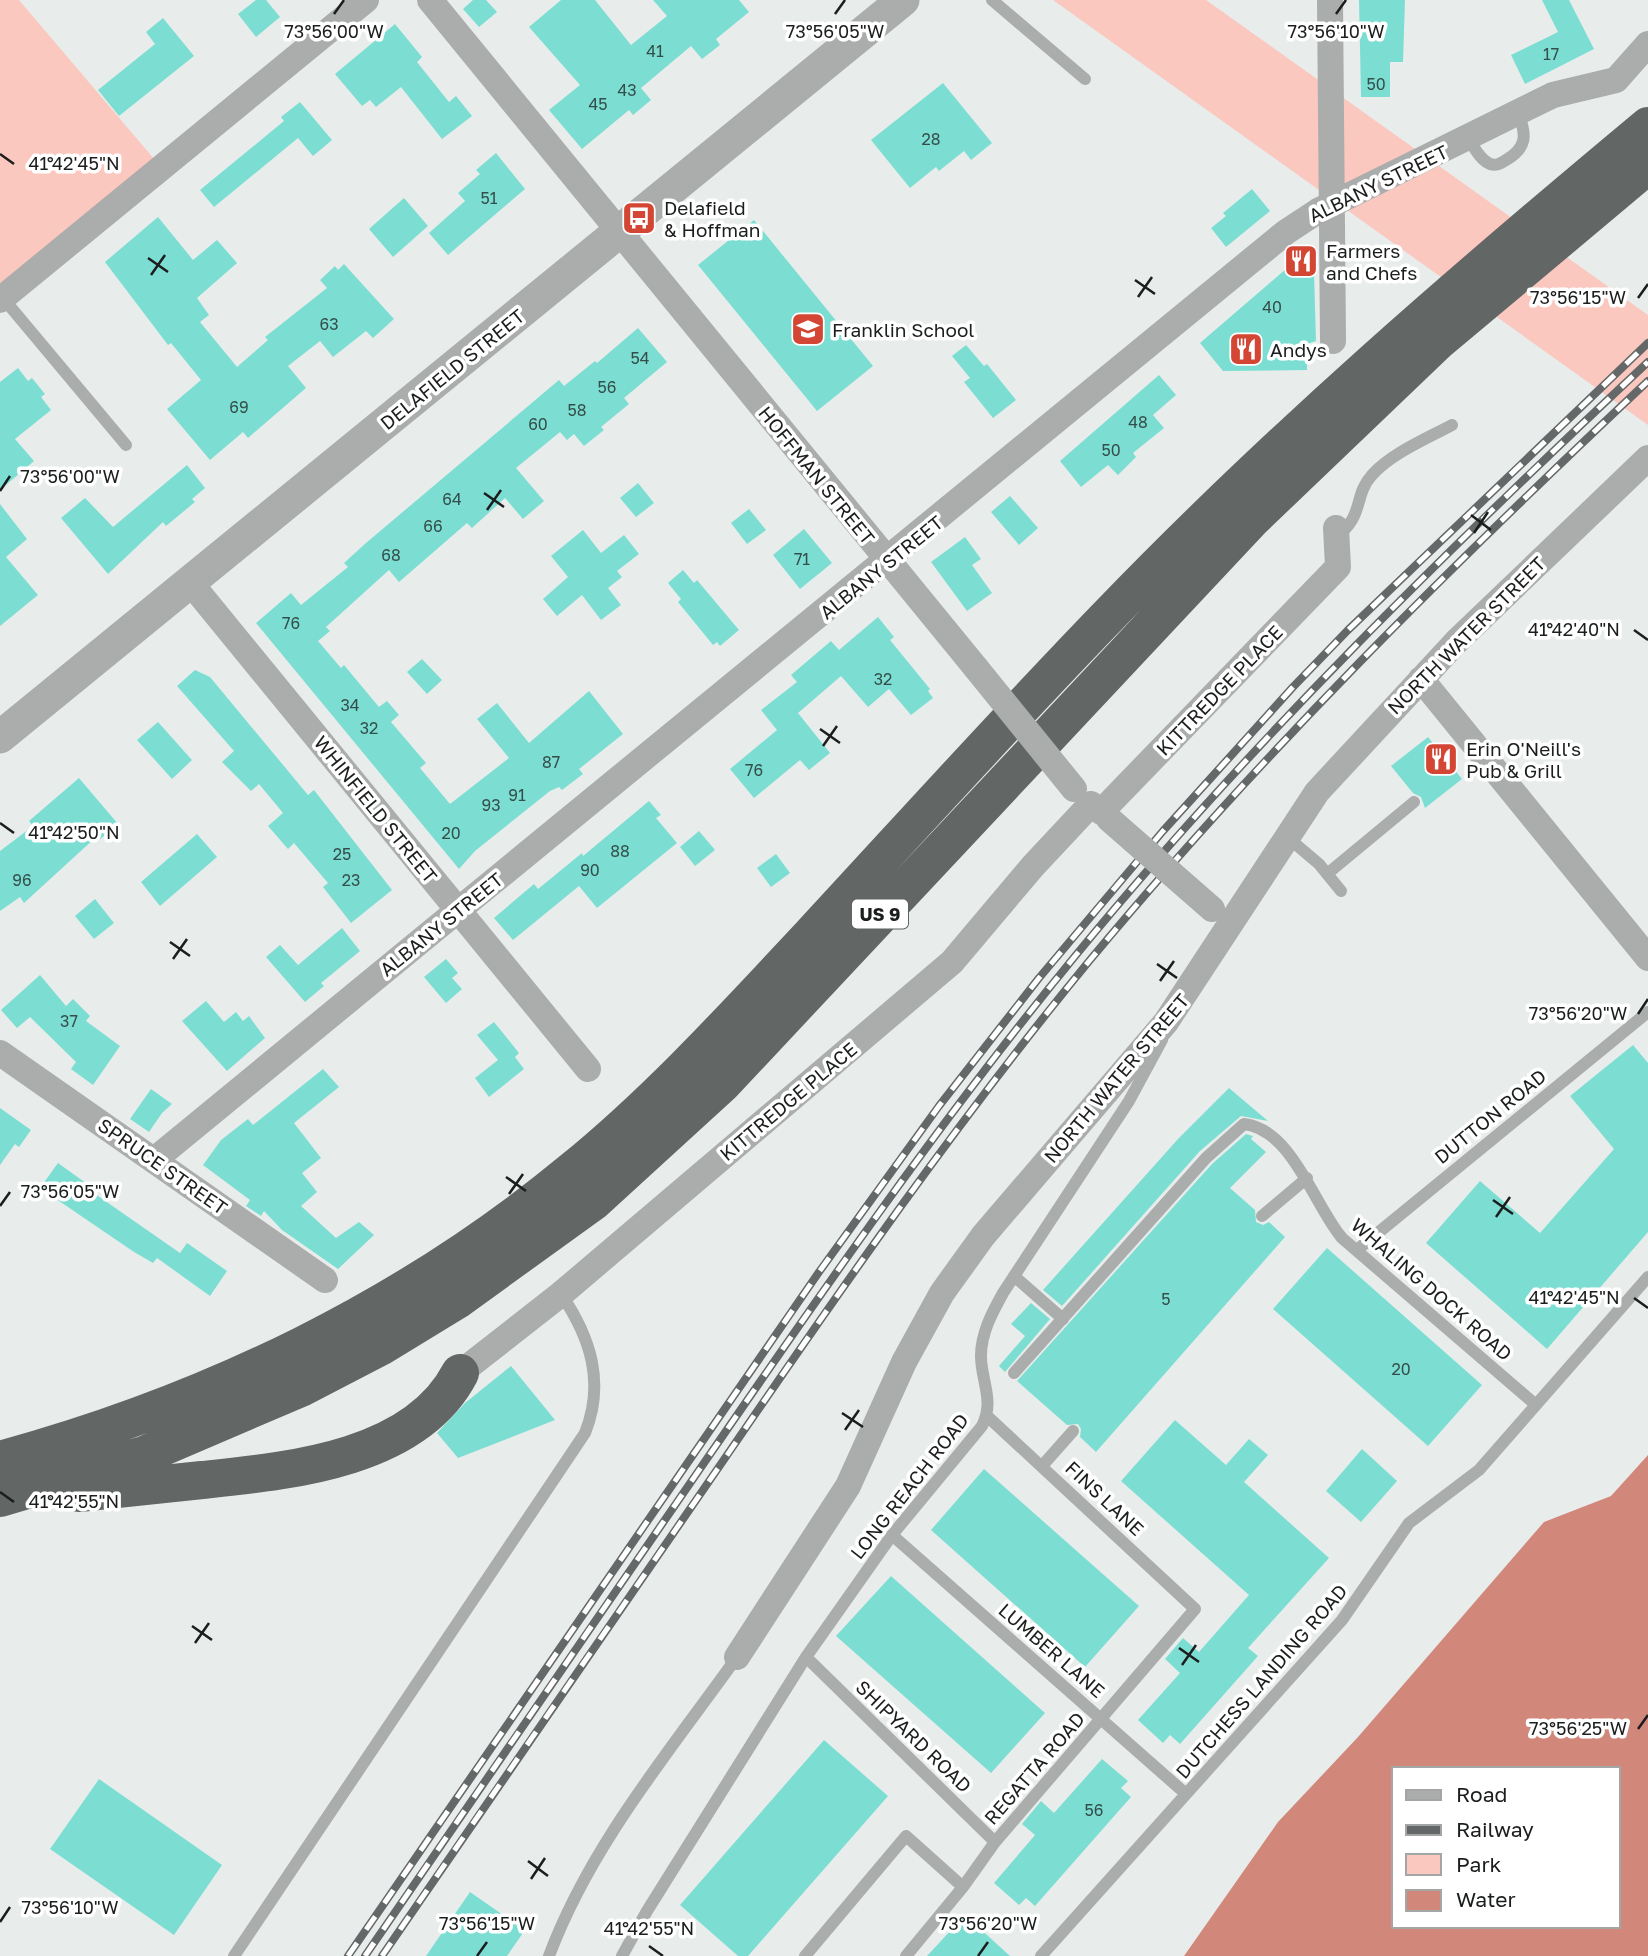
<svg xmlns="http://www.w3.org/2000/svg" width="1648" height="1956" viewBox="0 0 1648 1956" font-family="'Golos Text',sans-serif">
<style>
.green{fill:#fac8bf}
.water{fill:#d2877b;fill-rule:evenodd}
.building{fill:#7cded2}
.lines{fill:none;stroke-linecap:round;stroke-linejoin:round}
.service{stroke:#abadac;stroke-width:12}
.minor{stroke:#abadac;stroke-width:26}
.tertiary{stroke:#abadac;stroke-width:33}
.motorway{stroke:#626665;stroke-width:38}
.rail-casing{stroke:#656868;stroke-width:8}
.rail{stroke:#fff;stroke-width:5;stroke-dasharray:16;stroke-linecap:butt}
.minor-bridge{stroke:#abadac;stroke-width:26}
.ticks{fill:none;stroke:#1c1e1e;stroke-width:2.5}
.labels{text-anchor:middle;dominant-baseline:central;stroke-width:7;stroke-linejoin:round;paint-order:stroke}
.number-label{font-size:16px;fill:#344e4b}
.shield{fill:#fff;stroke:#606262;stroke-width:2}
.shield-label{font-size:18px;font-weight:bold;fill:#1c1e1e}
.street-label{font-size:19px;fill:#1c1e1e;stroke:#fff}
.poi-label{font-size:19px;fill:#1c1e1e;stroke:#fff;text-anchor:start}
.ticks-label{font-size:18px;text-anchor:middle;fill:#1c1e1e;stroke:#fff;stroke-width:7;stroke-linejoin:round;paint-order:stroke}
</style>
<rect width="100%" height="100%" fill="#e8edec"/>
<!-- green -->
<path class="green" d="M 0,0 L 19,0 L 155,160 L 0,287 Z
M 1053,0 L 1206,0 L 1648,315 L 1648,425 Z"/>
<!-- water -->
<path class="water" d="M 1648,1455 L 1648,1956 L 1184,1956 L 1278,1822 L 1358,1737 L 1544,1522 L 1611,1496 ZM 1394,1769 L 1618,1769 L 1618,1926 L 1394,1926 Z"/>
<!-- building -->
<path class="building" d="M 256,0 L 266,0 L 280,17 L 256,37 L 238,14 Z
M 473,0 L 486,0 L 497,12 L 479,27 L 463,9 Z
M 561,0 L 595,0 L 631,45 L 667,16 L 653,0 L 739,0 L 749,12 L 716,39 L 720,45 L 702,59 L 691,46 L 641,88 L 651,100 L 633,115 L 629,110 L 582,149 L 549,110 L 580,85 L 529,27 Z
M 1359,0 L 1405,0 L 1403,62 L 1390,62 L 1390,97 L 1361,97 Z
M 1542,0 L 1569,0 L 1594,49 L 1525,84 L 1511,55 L 1558,32 Z
M 163,18 L 194,56 L 119,116 L 98,90 L 155,44 L 146,32 Z
M 395,24 L 422,57 L 417,62 L 449,102 L 456,96 L 472,116 L 442,139 L 401,87 L 376,107 L 370,100 L 362,106 L 335,74 Z
M 943,83 L 992,143 L 971,160 L 964,151 L 939,171 L 936,167 L 910,188 L 871,140 Z
M 300,102 L 332,140 L 313,156 L 298,138 L 214,207 L 200,190 L 284,121 L 281,117 Z
M 496,153 L 525,189 L 448,255 L 429,233 L 465,201 L 458,193 L 480,174 L 476,170 Z
M 1252,189 L 1270,211 L 1226,247 L 1211,228 L 1226,216 L 1223,213 Z
M 404,198 L 428,226 L 393,257 L 369,229 Z
M 158,217 L 193,260 L 217,240 L 237,263 L 197,298 L 209,315 L 200,322 L 237,367 L 268,340 L 265,337 L 327,288 L 320,280 L 335,266 L 338,270 L 344,264 L 394,319 L 373,338 L 366,331 L 333,357 L 320,341 L 288,366 L 306,388 L 248,438 L 243,432 L 210,460 L 167,409 L 201,380 L 171,343 L 168,345 L 105,262 Z
M 754,220 L 873,366 L 817,411 L 698,265 Z
M 1301,256 L 1314,272 L 1316,341 L 1307,344 L 1307,370 L 1223,371 L 1200,343 Z
M 638,328 L 667,362 L 624,398 L 629,404 L 601,427 L 604,430 L 584,446 L 574,434 L 567,440 L 560,432 L 516,468 L 544,501 L 523,519 L 505,498 L 472,528 L 467,523 L 399,582 L 389,570 L 326,627 L 330,631 L 318,641 L 341,668 L 344,665 L 379,707 L 387,701 L 399,715 L 391,722 L 426,763 L 420,768 L 450,804 L 509,758 L 477,719 L 497,703 L 529,743 L 589,691 L 623,734 L 579,769 L 583,774 L 562,790 L 559,787 L 550,791 L 475,851 L 459,869 L 256,623 L 291,593 L 301,605 L 348,567 L 344,563 L 366,543 L 559,380 L 564,386 L 595,361 L 597,363 Z
M 966,345 L 984,366 L 987,364 L 1016,400 L 993,418 L 964,382 L 970,378 L 952,356 Z
M 18,368 L 28,381 L 32,378 L 45,394 L 41,397 L 51,410 L 15,439 L 34,461 L 0,490 L 0,382 Z
M 1159,375 L 1176,395 L 1153,415 L 1164,428 L 1133,453 L 1136,457 L 1118,475 L 1108,465 L 1081,487 L 1060,461 Z
M 187,465 L 205,488 L 192,499 L 195,502 L 166,526 L 163,522 L 108,574 L 61,518 L 85,498 L 113,527 Z
M 638,483 L 654,503 L 636,517 L 620,498 Z
M 1010,496 L 1038,528 L 1019,545 L 991,512 Z
M 0,504 L 27,539 L 6,557 L 38,595 L 0,626 Z
M 749,509 L 766,530 L 747,544 L 731,523 Z
M 804,529 L 832,563 L 800,589 L 773,555 Z
M 583,530 L 601,553 L 624,535 L 639,554 L 617,571 L 622,577 L 608,588 L 621,605 L 601,620 L 582,595 L 557,616 L 543,599 L 568,577 L 551,556 Z
M 965,537 L 981,559 L 972,565 L 992,593 L 967,611 L 931,562 Z
M 683,570 L 694,583 L 697,580 L 739,630 L 720,646 L 717,642 L 713,645 L 678,602 L 681,599 L 668,583 Z
M 878,617 L 894,637 L 890,640 L 930,689 L 928,691 L 933,698 L 911,715 L 889,689 L 868,707 L 841,676 L 798,713 L 830,753 L 809,770 L 800,760 L 754,798 L 730,769 L 777,730 L 761,710 L 797,682 L 791,675 L 831,641 L 839,650 Z
M 422,659 L 442,680 L 427,694 L 407,672 Z
M 195,670 L 210,677 L 308,795 L 314,790 L 392,890 L 351,923 L 323,887 L 328,883 L 294,843 L 288,849 L 268,826 L 283,813 L 259,784 L 251,791 L 222,762 L 234,751 L 177,686 Z
M 158,722 L 192,760 L 172,779 L 137,740 Z
M 1428,737 L 1462,779 L 1425,808 L 1421,797 L 1413,793 L 1391,766 Z
M 79,778 L 118,824 L 98,841 L 95,838 L 24,903 L 20,897 L 0,911 L 0,851 L 33,826 L 29,821 Z
M 649,801 L 661,815 L 656,818 L 677,843 L 597,908 L 579,886 L 513,940 L 494,918 L 534,884 L 538,889 L 582,853 L 583,856 Z
M 699,831 L 715,850 L 695,866 L 680,847 Z
M 197,834 L 217,857 L 160,906 L 141,882 Z
M 776,854 L 790,873 L 771,887 L 757,868 Z
M 95,899 L 114,923 L 94,939 L 75,916 Z
M 342,928 L 360,951 L 321,983 L 324,986 L 305,1002 L 266,957 L 280,945 L 298,965 Z
M 446,959 L 458,973 L 452,978 L 462,989 L 446,1003 L 424,977 Z
M 40,975 L 66,1006 L 73,999 L 90,1016 L 86,1021 L 120,1046 L 93,1085 L 71,1069 L 76,1062 L 30,1017 L 17,1028 L 1,1010 Z
M 206,1001 L 224,1022 L 236,1012 L 243,1021 L 249,1016 L 265,1038 L 227,1071 L 182,1021 Z
M 494,1022 L 519,1053 L 515,1057 L 524,1069 L 489,1097 L 475,1078 L 498,1060 L 477,1035 Z
M 1633,1045 L 1648,1063 L 1648,1232 L 1547,1349 L 1426,1243 L 1480,1181 L 1540,1233 L 1614,1149 L 1570,1096 Z
M 323,1069 L 339,1087 L 294,1123 L 321,1158 L 302,1173 L 317,1192 L 301,1206 L 336,1238 L 359,1222 L 374,1235 L 338,1269 L 282,1230 L 264,1211 L 261,1216 L 246,1206 L 250,1200 L 203,1165 L 221,1140 L 248,1119 L 253,1125 Z
M 1229,1088 L 1268,1121 L 1241,1116 L 1200,1151 L 1062,1306 L 1043,1290 L 1178,1139 Z
M 151,1089 L 172,1104 L 162,1113 L 149,1132 L 130,1119 Z
M 0,1108 L 31,1130 L 19,1147 L 15,1144 L 0,1165 Z
M 1246,1134 L 1253,1136 L 1251,1139 L 1266,1152 L 1230,1188 L 1255,1210 L 1256,1222 L 1263,1225 L 1269,1222 L 1285,1237 L 1096,1452 L 1080,1437 L 1081,1429 L 1078,1424 L 1067,1425 L 1017,1381 L 1212,1164 Z
M 58,1163 L 90,1186 L 88,1189 L 180,1253 L 187,1243 L 227,1271 L 210,1296 L 157,1258 L 153,1263 L 134,1252 L 40,1188 Z
M 1327,1248 L 1482,1385 L 1428,1446 L 1273,1309 Z
M 1031,1303 L 1050,1319 L 1005,1372 L 999,1366 L 1025,1336 L 1011,1324 Z
M 511,1366 L 555,1420 L 458,1458 L 437,1433 L 465,1403 Z
M 1175,1420 L 1226,1465 L 1249,1439 L 1268,1455 L 1244,1482 L 1329,1558 L 1248,1648 L 1258,1656 L 1180,1744 L 1170,1735 L 1163,1743 L 1138,1720 L 1180,1673 L 1165,1659 L 1183,1638 L 1199,1652 L 1249,1595 L 1121,1481 Z
M 1362,1449 L 1397,1481 L 1361,1522 L 1326,1491 Z
M 984,1469 L 1139,1606 L 1085,1667 L 931,1530 Z
M 891,1576 L 1045,1713 L 991,1773 L 836,1636 Z
M 824,1740 L 888,1796 L 748,1956 L 738,1956 L 680,1905 Z
M 1102,1759 L 1128,1781 L 1121,1788 L 1131,1797 L 1035,1906 L 1026,1898 L 1019,1905 L 994,1883 L 1035,1835 L 1022,1824 L 1041,1801 L 1054,1813 Z
M 99,1779 L 222,1865 L 174,1935 L 50,1849 Z
M 470,1892 L 525,1930 L 507,1956 L 426,1956 Z
M 965,1915 L 1010,1956 L 927,1956 Z"/>
<g class="lines">
<!-- service -->
<path class="service" d="M 992,0 L 1085,79
M 1468,138 C 1474,147 1480,160 1490,164 C 1496,166 1500,164 1506,160 C 1527,148 1527,135 1518,113
M 3,298 L 126,445
M 1337,536 C 1365,515 1353,496 1372,475 C 1392,453 1426,439 1452,425
M 1286,836 L 1319,864 L 1341,891
M 1327,874 L 1414,802
M 1262,1216 L 1307,1178
M 1357,1250 L 1648,1012
M 1014,1276 L 1063,1319
M 1014,1373 L 1206,1158 L 1244,1124 C 1292,1129 1315,1207 1342,1238 L 1536,1405
M 1042,1466 L 1073,1431
M 892,1535 L 1186,1794
M 806,1657 L 995,1842
M 234,1956 L 585,1433 C 605,1383 591,1338 561,1294
M 549,1956 C 590,1846 669,1752 737,1657
M 622,1956 L 647,1911 L 806,1657 L 892,1535 L 982,1426 C 995,1401 981,1381 981,1356 C 981,1333 992,1313 1003,1293 L 1129,1101 L 1162,1040
M 805,1956 L 906,1836 L 963,1887
M 906,1956 L 963,1887 L 995,1842 L 1195,1609 L 987,1416
M 1041,1956 L 1342,1620 L 1409,1523 L 1479,1470 L 1648,1277"/>
<!-- minor -->
<path class="minor" d="M 430,0 L 976,668
M 1330,0 L 1333,341
M 0,300 L 366,0
M 189,581 L 588,1069
M 1421,679 L 1648,958
M 1101,812 L 1338,567 L 1336,528
M 0,1053 L 325,1280
M 154,1160 C 530,849 911,544 1286,232 L 1318,211 L 1553,95 L 1616,80 L 1648,44
M 460,1373 L 561,1294 L 952,962 L 1033,866 L 1091,804
M 737,1657 L 848,1486 L 904,1362 L 942,1293 L 983,1236 L 1166,1022 L 1317,792 L 1456,642 L 1648,458"/>
<!-- tertiary -->
<path class="tertiary" d="M 0,737 L 903,0"/>
<!-- motorway -->
<path class="motorway" d="M 0,1460 C 209,1403 406,1308 573,1170 C 660,1099 735,1016 811,935 C 911,827 1010,717 1113,611 C 1281,437 1462,281 1648,126
M 79,1493 C 120,1489 161,1484 202,1480 C 288,1471 415,1460 460,1373
M 0,1498 L 144,1455 L 303,1387 L 380,1347 L 457,1300 L 594,1201 L 722,1084 L 1252,519 L 1437,342 L 1648,165"/>
<!-- rail casing -->
<g class="rail-casing">
<path id="rail" d="M 348,1956 L 819,1272 L 939,1106 L 1039,978 L 1163,831 L 1293,687 L 1348,630 L 1648,343
M 365,1956 C 478,1791 591,1627 704,1463 C 823,1290 942,1118 1076,955 C 1251,742 1447,550 1648,362
M 382,1956 C 495,1791 609,1626 723,1461 C 840,1290 958,1120 1090,960 C 1262,753 1452,565 1648,381"/>
</g>
<!-- rail -->
<use href="#rail" class="rail"/>
<!-- minor-bridge -->
<path class="minor-bridge" d="M 976,668 L 1074,789
M 1109,819 L 1212,909"/>
</g>
<!-- ticks -->
<path class="ticks" d="M 334,14 L 344,0M 835,14 L 845,0M 1336,14 L 1346,0M 0,154 L 14,164M 148,258 L 168,272M 151,275 L 165,255M 1135,280 L 1155,294M 1138,297 L 1152,277M 1638,298 L 1648,284M 0,491 L 10,476M 484,493 L 504,507M 487,510 L 501,490M 1471,515 L 1491,530M 1474,533 L 1488,512M 1634,630 L 1648,640M 820,729 L 840,743M 823,746 L 837,726M 0,823 L 14,833M 170,942 L 190,956M 173,959 L 187,939M 1157,964 L 1177,978M 1160,981 L 1174,961M 1638,1014 L 1648,999M 506,1177 L 526,1191M 509,1194 L 523,1174M 1493,1200 L 1513,1214M 0,1206 L 10,1192M 1496,1217 L 1510,1197M 1634,1298 L 1648,1308M 842,1413 L 863,1427M 845,1430 L 859,1410M 0,1492 L 14,1502M 192,1626 L 212,1640M 195,1643 L 209,1623M 1179,1648 L 1199,1662M 1182,1665 L 1196,1645M 1638,1729 L 1648,1715M 528,1861 L 548,1876M 531,1879 L 545,1858M 0,1922 L 10,1907M 649,1946 L 663,1956M 477,1956 L 487,1942M 978,1956 L 988,1942"/>
<!-- icons -->
<defs>
<g id="bus-square" transform="scale(1.75)"><rect x="-9" y="-9" width="18" height="18" rx="4" fill="#d34634" stroke="#fff"/><path d="M-5-6H5V4H4V6H2V4H-2V6H-4V4H-5ZM-3.5-4V0h7V-4ZM-3.5 1.2v1.5H-2V1.2ZM2 1.2v1.5H3.5V1.2Z" fill="#fff"/></g>
<g id="restaurant-square" transform="scale(1.75)"><rect x="-9" y="-9" width="18" height="18" rx="4" fill="#d34634" stroke="#fff"/><path d="M-5-6h1v4h1v-4h1v4h1v-4h1v5L-1.5 .5V6h-2V.5L-5-1ZM5-6V6H3V1.5H1.5Q1.5-4 5-6Z" fill="#fff"/></g>
<g id="school-square" transform="scale(1.75)"><rect x="-9" y="-9" width="18" height="18" rx="4" fill="#d34634" stroke="#fff"/><path d="M0-5L7-2L0 1L-7-2ZM-4 1L0 2.5L4 1V4Q0 6-4 4Z" fill="#fff"/></g>
</defs>
<g fill-rule="evenodd">
<use href="#bus-square" x="639" y="218"/>
<use href="#restaurant-square" x="1301" y="261"/>
<use href="#school-square" x="808" y="329"/>
<use href="#restaurant-square" x="1246" y="349"/>
<use href="#restaurant-square" x="1441" y="759"/>
</g>
<g class="labels">
<!-- number labels -->
<g class="number-label">
<text x="655" y="51">41</text>
<text x="1551" y="54">17</text>
<text x="1376" y="84">50</text>
<text x="627" y="90">43</text>
<text x="598" y="104">45</text>
<text x="931" y="139">28</text>
<text x="489" y="198">51</text>
<text x="1272" y="307">40</text>
<text x="329" y="324">63</text>
<text x="640" y="358">54</text>
<text x="607" y="387">56</text>
<text x="239" y="407">69</text>
<text x="577" y="410">58</text>
<text x="1138" y="422">48</text>
<text x="538" y="424">60</text>
<text x="1111" y="450">50</text>
<text x="452" y="499">64</text>
<text x="433" y="526">66</text>
<text x="391" y="555">68</text>
<text x="802" y="559">71</text>
<text x="291" y="623">76</text>
<text x="883" y="679">32</text>
<text x="350" y="705">34</text>
<text x="369" y="728">32</text>
<text x="551" y="762">87</text>
<text x="754" y="770">76</text>
<text x="517" y="795">91</text>
<text x="491" y="805">93</text>
<text x="451" y="833">20</text>
<text x="620" y="851">88</text>
<text x="342" y="854">25</text>
<text x="590" y="870">90</text>
<text x="22" y="880">96</text>
<text x="351" y="880">23</text>
<text x="69" y="1021">37</text>
<text x="1166" y="1299">5</text>
<text x="1401" y="1369">20</text>
<text x="1094" y="1810">56</text>
</g>
<!-- shield labels -->
<rect class="shield" x="852" y="899.5" width="56" height="29" rx="5"/>
<g class="shield-label">
<text x="880" y="914">US 9</text>
</g>
<!-- street labels -->
<g class="street-label">
<text transform="translate(1378 183) rotate(-26)">ALBANY STREET</text>
<text transform="translate(452 369) rotate(-39)">DELAFIELD STREET</text>
<text transform="translate(817 475) rotate(51)">HOFFMAN STREET</text>
<text transform="translate(881 567) rotate(-39)">ALBANY STREET</text>
<text transform="translate(1466 635) rotate(-45)">NORTH WATER STREET</text>
<text transform="translate(1219 690) rotate(-46)">KITTREDGE PLACE</text>
<text transform="translate(376 809) rotate(51)">WHINFIELD STREET</text>
<text transform="translate(441 924) rotate(-39)">ALBANY STREET</text>
<text transform="translate(1116 1078) rotate(-50)">NORTH WATER STREET</text>
<text transform="translate(788 1101) rotate(-40)">KITTREDGE PLACE</text>
<text transform="translate(1490 1116) rotate(-39)">DUTTON ROAD</text>
<text transform="translate(163 1166) rotate(35)">SPRUCE STREET</text>
<text transform="translate(1432 1289) rotate(41)">WHALING DOCK ROAD</text>
<text transform="translate(909 1486) rotate(-52)">LONG REACH ROAD</text>
<text transform="translate(1105 1498) rotate(43)">FINS LANE</text>
<text transform="translate(1052 1650) rotate(41)">LUMBER LANE</text>
<text transform="translate(1261 1681) rotate(-49)">DUTCHESS LANDING ROAD</text>
<text transform="translate(914 1736) rotate(44)">SHIPYARD ROAD</text>
<text transform="translate(1034 1768) rotate(-49)">REGATTA ROAD</text>
</g>
<!-- poi labels -->
<g class="poi-label">
<text x="664" y="207">Delafield<tspan x="664" dy="22">&amp; Hoffman</tspan></text>
<text x="1326" y="250">Farmers<tspan x="1326" dy="22">and Chefs</tspan></text>
<text x="832" y="329">Franklin School</text>
<text x="1270" y="349">Andys</text>
<text x="1466" y="748">Erin O'Neill's<tspan x="1466" dy="22">Pub &amp; Grill</tspan></text>
</g>
</g>
<g class="ticks-label">
<text x="334" y="38">73°56'00"W</text>
<text x="835" y="38">73°56'05"W</text>
<text x="1336" y="38">73°56'10"W</text>
<text x="74" y="170">41°42'45"N</text>
<text x="1578" y="304">73°56'15"W</text>
<text x="70" y="483">73°56'00"W</text>
<text x="1574" y="636">41°42'40"N</text>
<text x="74" y="839">41°42'50"N</text>
<text x="1578" y="1020">73°56'20"W</text>
<text x="70" y="1198">73°56'05"W</text>
<text x="1574" y="1304">41°42'45"N</text>
<text x="74" y="1508">41°42'55"N</text>
<text x="1578" y="1735">73°56'25"W</text>
<text x="70" y="1914">73°56'10"W</text>
<text x="487" y="1930">73°56'15"W</text>
<text x="988" y="1930">73°56'20"W</text>
<text x="649" y="1935">41°42'55"N</text>
</g>
<!-- legend -->
<rect x="1392" y="1767" width="228" height="161" fill="#ffffff" stroke="#a4a5a5" stroke-width="2"/>
<rect x="1406" y="1790" width="35" height="10" fill="#abadac" stroke="#a4a5a5" stroke-width="2"/>
<text x="1456" y="1802" font-size="21" fill="#1c1e1e">Road</text>
<rect x="1406" y="1825" width="35" height="10" fill="#656868" stroke="#a4a5a5" stroke-width="2"/>
<text x="1456" y="1837" font-size="21" fill="#1c1e1e">Railway</text>
<rect x="1406" y="1854" width="35" height="21" fill="#fac8bf" stroke="#a4a5a5" stroke-width="2"/>
<text x="1456" y="1872" font-size="21" fill="#1c1e1e">Park</text>
<rect x="1406" y="1890" width="35" height="21" fill="#d2877b" stroke="#a4a5a5" stroke-width="2"/>
<text x="1456" y="1907" font-size="21" fill="#1c1e1e">Water</text>
</svg>
